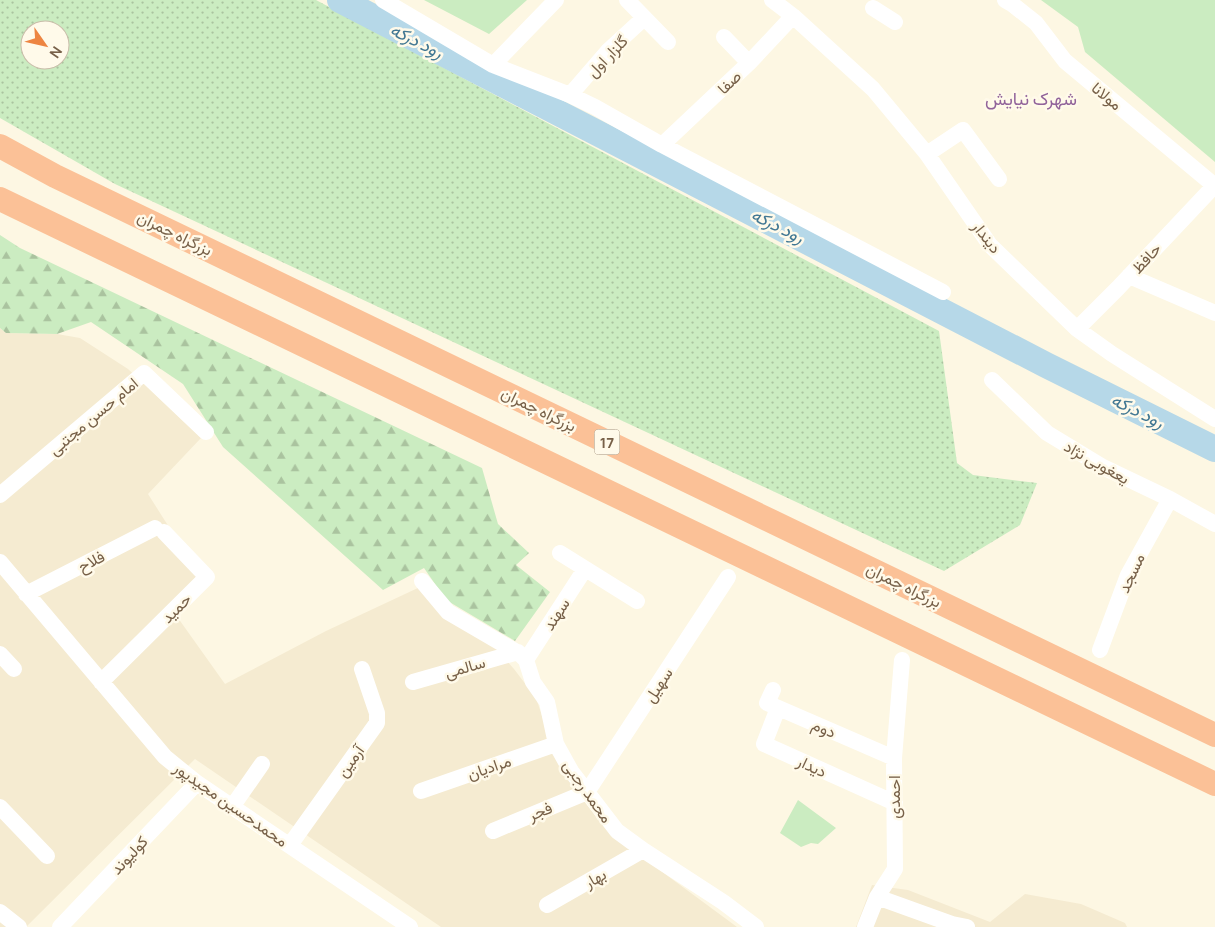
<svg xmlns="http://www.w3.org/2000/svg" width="1215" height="927" viewBox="0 0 1215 927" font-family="Manrope,Vazirmatn,sans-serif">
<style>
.residential{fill:#f5ebd1}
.grass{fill:url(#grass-dots);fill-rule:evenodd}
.forest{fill:url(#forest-firs)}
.green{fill:#cbecc1}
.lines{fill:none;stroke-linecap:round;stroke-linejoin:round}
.river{stroke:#b6d8e8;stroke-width:26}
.minor{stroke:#fff;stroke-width:16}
.highway{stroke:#fbc197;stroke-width:24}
.labels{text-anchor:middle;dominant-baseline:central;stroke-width:5;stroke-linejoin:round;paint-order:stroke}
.shield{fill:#fffaea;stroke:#a08e79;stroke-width:1}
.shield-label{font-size:15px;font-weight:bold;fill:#776048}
.street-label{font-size:16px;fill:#776048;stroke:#fffaea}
.water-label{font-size:18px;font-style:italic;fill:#427893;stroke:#fffaea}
.neighbourhood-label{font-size:18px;fill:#91639a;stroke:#fffaea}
</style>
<defs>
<pattern id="grass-dots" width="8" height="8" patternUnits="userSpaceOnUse" patternTransform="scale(1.25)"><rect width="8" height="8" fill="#cbecc1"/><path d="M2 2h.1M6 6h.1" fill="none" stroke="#aac39f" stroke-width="1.8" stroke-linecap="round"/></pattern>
<pattern id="forest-firs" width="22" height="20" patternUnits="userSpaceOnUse" patternTransform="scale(1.25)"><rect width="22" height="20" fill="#cbecc1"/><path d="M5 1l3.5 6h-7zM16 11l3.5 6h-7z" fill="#aac39f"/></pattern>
</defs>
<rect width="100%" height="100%" fill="#fdf7e3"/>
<!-- residential -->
<path class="residential" d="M 0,328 L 6,333 L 57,334 L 80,338 L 128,369 L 201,438 L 148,494 L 200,576 L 178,618 L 225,684 L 326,631 L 420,587 L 493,645 L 514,669 L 536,698 L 554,751 L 619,840 L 737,927 L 441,927 L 195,759 L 26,927 L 0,927 Z
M 872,885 L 908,890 L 990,922 L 1025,894 L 1081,904 L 1125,923 L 1127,927 L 856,927 Z"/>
<!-- grass -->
<path class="grass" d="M 0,0 L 316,0 L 939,331 L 957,463 L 973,475 L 1037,483 L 1020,525 L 944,571 L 115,184 L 0,118 ZM 30,30 L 60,30 L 60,60 L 30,60 Z"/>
<!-- forest -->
<path class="forest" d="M 0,235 L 20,248 L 482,468 L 498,524 L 529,553 L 516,565 L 550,592 L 515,641 L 446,600 L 424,568 L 383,590 L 223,447 L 183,384 L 91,322 L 57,334 L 6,333 L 0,328 Z"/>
<!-- green -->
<path class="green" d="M 424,0 L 527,0 L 489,34 Z
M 1041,0 L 1215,0 L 1215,162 L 1085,52 L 1078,27 Z
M 798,800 L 836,828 L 818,844 L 811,843 L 801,847 L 780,833 Z"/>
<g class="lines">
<!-- river -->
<path class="river" d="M 340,0 L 1046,365 L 1215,449"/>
<!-- minor -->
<path class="minor" d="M 383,0 L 493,65 L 570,95 L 595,107 L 662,145 L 943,292
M 627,0 L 668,42
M 772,0 L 793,16 L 873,89 L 927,154 L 990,245 L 1077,329 L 1112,354 L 1215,419
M 1005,0 L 1012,4 L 1036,23 L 1065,61 L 1215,186
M 873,8 L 895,22
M 724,37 L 749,63
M 493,65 L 556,0
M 570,95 L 608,51 L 644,18
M 662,145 L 749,63 L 793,16
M 927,154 L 963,130 L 999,179
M 1129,276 L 1215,313
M 1077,329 L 1118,288 L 1215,185
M 992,380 L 1047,433 L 1103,467 L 1170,499 L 1215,524
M 0,495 L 144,373 L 206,432
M 560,553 L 637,601
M 0,562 L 165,757 L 197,783 L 410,927
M 422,581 L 448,612 L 520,654 L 526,660 L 533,682 L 547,702 L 556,744 L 571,771 L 617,831 L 643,850 L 723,902 L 756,927
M 26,594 L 155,528
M 1100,650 L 1128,575 L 1170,499
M 0,654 L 14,669
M 526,660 L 585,569
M 101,682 L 207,577 L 164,532
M 413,682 L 518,652
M 773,690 L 767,703 L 894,758
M 778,708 L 764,744 L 895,803
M 421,791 L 556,744
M 587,792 L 728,577
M 0,807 L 47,856
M 232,807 L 262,764
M 493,831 L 587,792
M 290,845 L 377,723 L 377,713 L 362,669
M 877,897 L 952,924 L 967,927
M 547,905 L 643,850
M 0,912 L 19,927
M 60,927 L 197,783
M 865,927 L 877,897 L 895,869 L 894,758 L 902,660"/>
<!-- highway -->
<path class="highway" d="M 0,146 L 55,176 L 1215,735
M 0,199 L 1215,784"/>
</g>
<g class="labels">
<!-- shield labels -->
<rect class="shield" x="594.5" y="429.5" width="25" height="25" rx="4"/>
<g class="shield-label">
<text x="607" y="442">17</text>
</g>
<!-- street labels -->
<g class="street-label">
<text transform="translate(607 56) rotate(-46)">گلزار اول</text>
<text transform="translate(729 82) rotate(-44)">صفا</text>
<text transform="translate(1107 96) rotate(40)">مولانا</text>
<text transform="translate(175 233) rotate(26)">بزرگراه چمران</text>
<text transform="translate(987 237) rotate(52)">دیندار</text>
<text transform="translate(1146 258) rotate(-47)">حافظ</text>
<text transform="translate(539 409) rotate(26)">بزرگراه چمران</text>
<text transform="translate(93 416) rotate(-40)">امام حسن مجتبی</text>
<text transform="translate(1097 462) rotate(29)">یعغوبی نژاد</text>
<text transform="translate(91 561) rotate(-27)">فلاح</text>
<text transform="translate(1131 573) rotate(-65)">مسجد</text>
<text transform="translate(904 585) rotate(26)">بزرگراه چمران</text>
<text transform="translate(176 608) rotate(-45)">حمید</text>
<text transform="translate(556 614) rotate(-57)">سهند</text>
<text transform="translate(465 667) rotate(-16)">سالمی</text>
<text transform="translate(658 685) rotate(-57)">سهیل</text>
<text transform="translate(824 728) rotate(23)">دوم</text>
<text transform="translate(350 761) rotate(-54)">آرمین</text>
<text transform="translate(812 766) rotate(25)">دیدار</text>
<text transform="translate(489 767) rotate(-19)">مرادیان</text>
<text transform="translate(588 791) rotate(55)">محمد رجبی</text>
<text transform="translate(894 797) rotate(-90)">احمدی</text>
<text transform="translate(231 804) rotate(35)">محمدحسین مجیدپور</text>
<text transform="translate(540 811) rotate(-22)">فجر</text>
<text transform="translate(129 855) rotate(-47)">کولیوند</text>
<text transform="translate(595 878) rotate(-30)">بهار</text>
</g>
<!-- water labels -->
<g class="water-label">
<text transform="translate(417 40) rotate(27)">رود درکه</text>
<text transform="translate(778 225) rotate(27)">رود درکه</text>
<text transform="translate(1138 410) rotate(27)">رود درکه</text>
</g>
<!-- neighbourhood labels -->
<g class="neighbourhood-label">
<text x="1031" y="98">شهرک نیایش</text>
</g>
</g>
<!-- north arrow -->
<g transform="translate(45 45) rotate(124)"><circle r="24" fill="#fffaea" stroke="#c9bca9"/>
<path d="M0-4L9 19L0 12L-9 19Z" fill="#ed8542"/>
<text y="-8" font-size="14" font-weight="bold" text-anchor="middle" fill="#776048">N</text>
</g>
</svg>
